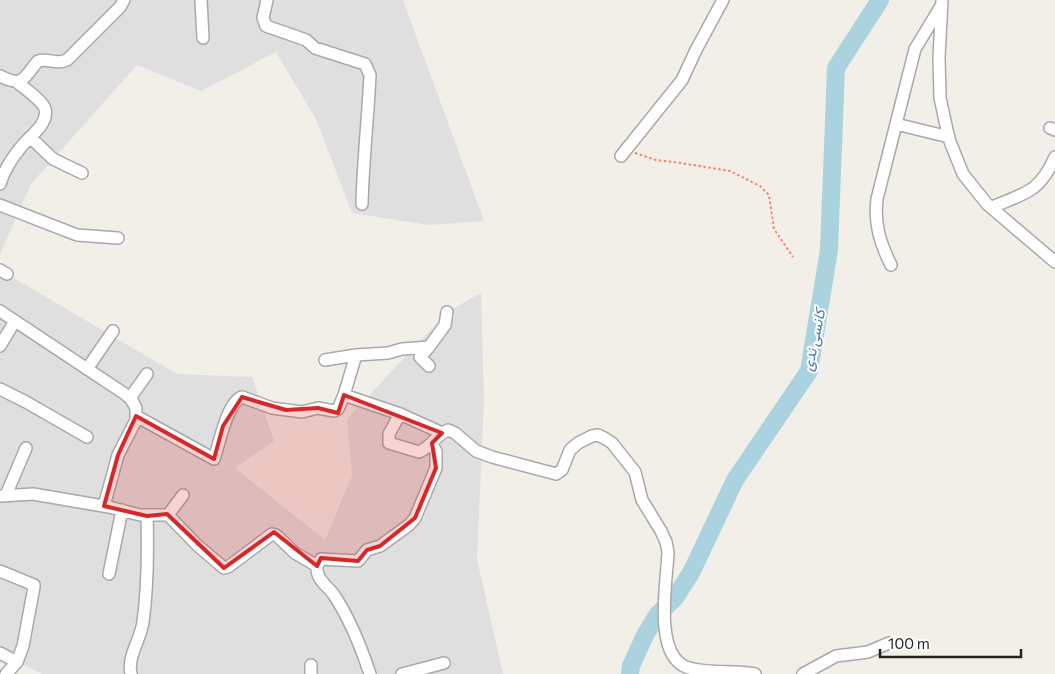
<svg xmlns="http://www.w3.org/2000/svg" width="1055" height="674" viewBox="0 0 1055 674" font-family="Commissioner,Vazirmatn,sans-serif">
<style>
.residential{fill:#e0dfdf}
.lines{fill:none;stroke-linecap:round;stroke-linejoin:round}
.river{stroke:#aad3df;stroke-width:18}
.minor-casing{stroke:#a9a9a9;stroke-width:14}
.path{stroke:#fa8072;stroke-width:2;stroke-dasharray:2.5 2.5;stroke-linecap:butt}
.minor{stroke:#fff;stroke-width:11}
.marked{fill:#d62828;fill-opacity:0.2;stroke:#d62828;stroke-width:4;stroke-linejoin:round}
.labels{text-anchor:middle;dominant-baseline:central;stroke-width:4;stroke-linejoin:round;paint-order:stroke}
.water-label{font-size:15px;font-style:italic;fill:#4a7aab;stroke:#fff}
</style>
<rect width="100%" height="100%" fill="#f2efe9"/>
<!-- residential -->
<path class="residential" d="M 0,0 L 403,0 L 484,221 L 429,225 L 352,213 L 316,119 L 276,52 L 201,91 L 137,65 L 31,184 L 0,254 Z
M 0,270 L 177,374 L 252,377 L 274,441 L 235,468 L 325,540 L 352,476 L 347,419 L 447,312 L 481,293 L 484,400 L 477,559 L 503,674 L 43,674 L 0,654 Z"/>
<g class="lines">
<!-- river -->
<path class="river" d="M 630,674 L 631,666 L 645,635 L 658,614 L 674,599 L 691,573 L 735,480 L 809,371 L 829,250 L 836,68 L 880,0"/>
<!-- minor casing -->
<g class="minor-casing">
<path id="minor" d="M 201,0 L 203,38
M 267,0 L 263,18 L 266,26 L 306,40 L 315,48 L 365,64 L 370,75 C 368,118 363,161 362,204
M 942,0 L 939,57 L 940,98 L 949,139 L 963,174 L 987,204 L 1055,262
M 0,76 C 24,88 23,78 38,61 C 48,58 57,65 67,60 L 120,7 L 124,0
M 896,124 L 949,137
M 1050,128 L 1055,130
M 30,137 L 53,159 L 82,173
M 621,156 L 682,80 L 696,50 L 723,0
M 0,184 C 4,170 12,158 21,147 C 29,137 49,124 45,109 C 43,101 24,88 17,82
M 0,205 L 77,235 L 118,238
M 992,207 C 1025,193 1039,193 1055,157
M 891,265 C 880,243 874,224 877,199 L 915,49 L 941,6
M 0,270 L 7,274
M 0,311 L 125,394 L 131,399 L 136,408 L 136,420 L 118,455 L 104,506
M 0,346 L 15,321
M 429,347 L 420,357 L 429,366
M 325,360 L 356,355 L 388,353 L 402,349 L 429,347 L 445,325 L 447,312
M 87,369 L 113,331
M 0,389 L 26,402 L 87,437
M 344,395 L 356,355
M 130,398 L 147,374
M 400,414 L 389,434 L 389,443 L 419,452 C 431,447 437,434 448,430 L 455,433 L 476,451 L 492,457 L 556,474 L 562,470 L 570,450 L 578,443 L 592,436 L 598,435 L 606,439 L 612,443 L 635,472 L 642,500 L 661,531 L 666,542 L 668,552 C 667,580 653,654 686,667 C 705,674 734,670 755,674
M 136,416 L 214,459 C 219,445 227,402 242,397 L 272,408 L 302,412 L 318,408 L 334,411 L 338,409 L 344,395 L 400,414 L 442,433
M 6,495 L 26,448
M 0,496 L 33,494 L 109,507 L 140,515 L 168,515 L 197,545 L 224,568 L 228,567 L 272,534 L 276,535 L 295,553 L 317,566 C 316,580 327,585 334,595 C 350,619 361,647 370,674
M 168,515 L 183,495
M 317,566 L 321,559 L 358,561 L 367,550 L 380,546 L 409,525 L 415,518 L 436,468 L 436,451 L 431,444
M 0,571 L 34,585 L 34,587 L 23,646 L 17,662 L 6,674
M 109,574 L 122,510
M 0,653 L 17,662
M 131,674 C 127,656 141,639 143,622 C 148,586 148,552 147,516
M 311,674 L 311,665
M 402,674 L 444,663
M 803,674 L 836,656 L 868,652 L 889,643"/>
</g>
<!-- path -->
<path class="path" d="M 635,153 L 656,160 L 681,163 L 730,171 L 760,186 L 769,195 L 774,229 L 793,257"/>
<!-- minor -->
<use href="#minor" class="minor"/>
</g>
<!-- marked area -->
<path class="marked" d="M 344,395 L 442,433 L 432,443 L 436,468 L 415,518 L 380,546 L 367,550 L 358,561 L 321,558 L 317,566 L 274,532 L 224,568 L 167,514 L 147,516 L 104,506 L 118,455 L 136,416 L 214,459 L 223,426 L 242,397 L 286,410 L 318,408 L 338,413 Z"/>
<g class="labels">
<!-- water labels -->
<g class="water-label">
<text transform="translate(813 340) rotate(-78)">کانسی ندی</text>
</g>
</g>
<!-- scale -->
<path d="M880 649v8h141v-8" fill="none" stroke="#222222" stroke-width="2.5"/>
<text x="888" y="649" font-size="15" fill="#222222" stroke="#ffffff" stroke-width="4" paint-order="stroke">100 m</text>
</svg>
